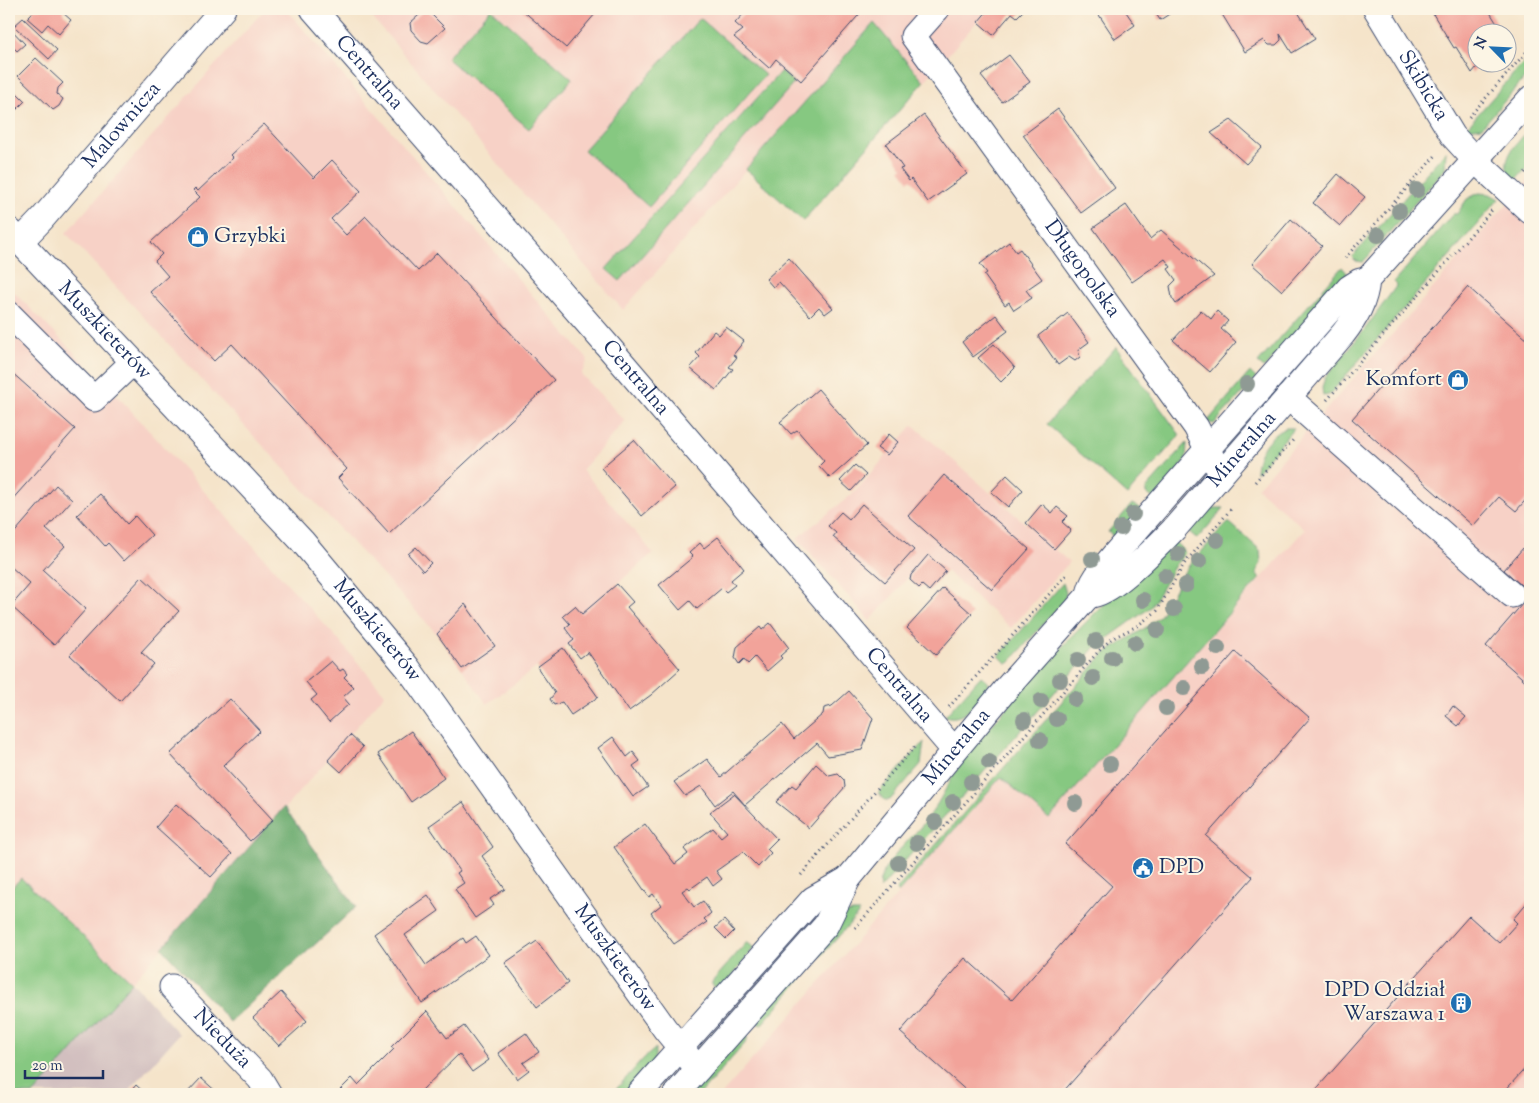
<svg xmlns="http://www.w3.org/2000/svg" width="1539" height="1103" viewBox="0 0 1539 1103" font-family="'Sorts Mill Goudy',serif">
<style>
.built{fill:#f7d1c6}
.industrial{fill:#d2bfbf}
.green{fill:#86c881;stroke:#507c70}
.forest{fill:#6cac6f;stroke:#446e66}
.building{fill:#f2a39a}
.lines{fill:none;stroke-linecap:round;stroke-linejoin:round}
.minor-casing{stroke:#3c4a6e;stroke-width:27}
.path{stroke:#3c4a6e;stroke-width:3;stroke-dasharray:1 4;stroke-linecap:butt}
.minor{stroke:#fff;stroke-width:25}
.tree{fill:#8f9a94}
.labels{text-anchor:middle;dominant-baseline:central;stroke-width:4;stroke-linejoin:round;paint-order:stroke}
.street-label{font-size:21px;fill:#1b2f5e;stroke:#fcf5e5}
.poi-label{font-size:21px;fill:#1b2f5e;stroke:#fcf5e5;text-anchor:start}
</style>
<rect width="100%" height="100%" fill="#fcf5e5"/>
<filter id="ink" filterUnits="userSpaceOnUse"><feTurbulence type="fractalNoise" baseFrequency=".02" numOctaves="2"/><feDisplacementMap in="SourceGraphic" scale="10" xChannelSelector="R" yChannelSelector="G"/><feConvolveMatrix kernelMatrix="1 2 1 2 8 2 1 2 1" color-interpolation-filters="sRGB"/></filter>
<filter id="wash" filterUnits="userSpaceOnUse"><feTurbulence type="fractalNoise" baseFrequency=".0096" numOctaves="4" result="noise"/><feDisplacementMap in="SourceGraphic" scale="20" xChannelSelector="R" yChannelSelector="G"/><feGaussianBlur stdDeviation="1.12" result="paint"/><feColorMatrix in="noise" values="0 0 0 0 0 0 0 0 0 0 0 0 0 0 0 0 0 1.4 0 .05"/><feComposite in="paint" operator="in"/></filter>
<g filter="url(#wash)">
<rect width="100%" height="100%" fill="#f5e4ca"/>
<!-- built -->
<path class="built" d="M 265,9 L 286,9 L 588,360 L 581,374 L 625,421 L 582,470 L 653,553 L 582,614 L 593,626 L 487,704 L 437,634 L 66,233 Z
M 365,9 L 988,9 L 924,82 L 874,23 L 623,310 Z
M 1530,178 L 1530,1094 L 722,1094 L 1001,777 L 1049,818 L 1305,529 L 1257,488 Z
M 9,287 L 124,403 L 334,635 L 385,694 L 34,1094 L 9,1094 Z
M 913,425 L 1069,562 L 1011,628 L 928,555 L 870,621 L 797,538 L 855,492 Z"/>
<!-- industrial -->
<path class="industrial" d="M 132,982 L 179,1034 L 126,1094 L 34,1094 Z"/>
<!-- green -->
<path class="green" d="M 491,9 L 572,79 L 529,129 L 447,58 Z
M 700,18 L 765,75 L 649,207 L 584,150 Z
M 874,23 L 924,82 L 803,221 L 746,169 Z
M 1530,55 L 1530,72 L 1482,127 L 1465,129 Z
M 781,71 L 794,83 L 620,281 L 606,269 Z
M 1530,128 L 1530,164 L 1515,181 C 1494,163 1518,143 1530,128 Z
M 1446,151 L 1445,169 L 1363,262 L 1356,261 L 1352,257 Z
M 1479,193 L 1490,194 L 1499,199 L 1329,395 L 1323,396 L 1322,387 L 1325,378 L 1365,329 L 1397,285 L 1394,282 L 1453,214 L 1457,214 L 1467,199 Z
M 1342,267 L 1347,273 L 1347,281 L 1264,368 L 1258,363 Z
M 1116,347 L 1180,435 L 1127,495 L 1047,424 Z
M 1250,372 L 1256,378 L 1214,424 L 1207,422 Z
M 1286,428 L 1294,428 L 1256,473 C 1256,454 1268,435 1286,428 Z
M 1187,443 L 1186,460 L 1154,499 L 1146,493 L 1146,489 Z
M 1132,504 L 1144,511 L 1118,540 L 1108,532 Z
M 1211,508 L 1224,508 L 1198,538 L 1195,537 L 1185,528 L 1206,510 Z
M 1227,523 L 1230,523 L 1260,550 L 1261,563 L 1257,570 L 1257,575 L 1260,578 L 1049,819 L 1001,777 L 898,893 L 896,890 L 1103,655 L 1148,626 L 1161,615 L 1186,569 Z
M 1173,539 L 1185,553 L 1175,565 L 1151,607 L 1094,648 L 880,889 C 874,870 916,835 927,819 C 943,799 951,774 967,755 C 1030,677 1099,606 1173,539 Z
M 1063,583 L 1066,593 L 1064,601 L 1009,663 L 1006,663 L 999,656 Z
M 981,676 L 988,682 L 989,687 C 978,700 965,723 945,716 Z
M 924,742 L 921,764 L 890,800 L 885,800 L 878,793 Z
M 21,878 L 132,982 L 34,1094 L 9,1094 L 9,891 Z
M 853,912 L 860,912 L 761,1025 L 751,1020 L 843,914 Z
M 747,942 L 754,948 L 720,992 L 712,985 L 712,982 Z
M 743,1034 L 747,1037 L 747,1041 L 700,1094 L 690,1094 Z
M 656,1048 L 654,1062 L 631,1094 L 612,1094 L 643,1059 Z"/>
<!-- forest -->
<path class="forest" d="M 284,807 L 356,907 L 230,1022 L 162,948 Z"/>
<g id="blocks">
<!-- building -->
<path class="building" d="M 31,9 L 66,9 L 62,12 L 71,20 L 59,34 L 48,24 L 42,31 L 27,18 L 34,11 Z
M 426,9 L 445,28 L 428,43 L 421,41 L 411,30 L 410,23 Z
M 521,9 L 591,9 L 596,13 L 566,48 Z
M 748,9 L 864,9 L 801,81 L 776,59 L 769,68 L 734,37 L 743,30 L 735,23 Z
M 989,9 L 1025,9 L 1017,17 L 1012,13 L 993,35 L 978,22 Z
M 1095,9 L 1124,9 L 1135,25 L 1115,39 Z
M 1153,9 L 1177,9 L 1160,20 Z
M 1223,9 L 1296,9 L 1315,39 L 1292,53 L 1280,34 L 1281,40 L 1276,45 L 1269,45 L 1264,40 L 1245,52 L 1220,11 Z
M 1432,9 L 1488,9 L 1502,32 L 1476,32 L 1476,62 L 1481,62 L 1472,73 L 1456,47 L 1454,48 L 1433,14 L 1435,13 Z
M 23,18 L 57,50 L 49,59 L 14,26 Z
M 9,27 L 25,44 L 17,51 L 11,45 L 9,46 Z
M 1009,55 L 1030,82 L 1002,102 L 981,76 Z
M 36,58 L 63,83 L 58,88 L 57,94 L 63,99 L 59,106 L 53,110 L 18,76 Z
M 11,87 L 25,101 L 16,110 L 9,103 Z
M 1058,109 L 1115,188 L 1081,213 L 1023,135 Z
M 924,115 L 967,174 L 928,202 L 911,179 L 909,181 L 900,169 L 903,168 L 886,144 Z
M 1231,120 L 1262,147 L 1246,164 L 1211,133 Z
M 264,124 L 314,178 L 332,160 L 361,191 L 331,219 L 346,235 L 366,216 L 418,271 L 437,253 L 554,380 L 389,534 L 338,478 L 347,469 L 232,344 L 214,361 L 150,292 L 168,276 L 155,261 L 162,254 L 151,242 L 200,197 L 193,190 L 195,188 L 198,191 L 233,158 L 230,155 Z
M 1338,174 L 1365,197 L 1340,226 L 1313,203 Z
M 1126,205 L 1150,239 L 1161,230 L 1214,276 L 1176,304 L 1172,298 L 1170,286 L 1176,280 L 1168,269 L 1171,267 L 1165,259 L 1132,282 L 1093,228 Z
M 1291,219 L 1322,246 L 1282,291 L 1252,264 Z
M 1009,242 L 1016,252 L 1020,249 L 1042,279 L 1026,290 L 1032,298 L 1014,310 L 1009,302 L 1005,305 L 984,275 L 987,273 L 980,264 Z
M 789,258 L 833,308 L 825,314 L 819,307 L 810,316 L 779,282 L 773,287 L 766,279 Z
M 1468,287 L 1530,342 L 1530,495 L 1516,511 L 1499,497 L 1473,526 L 1352,419 Z
M 1201,310 L 1211,319 L 1217,311 L 1228,321 L 1221,329 L 1236,342 L 1210,372 L 1173,340 Z
M 1068,313 L 1089,342 L 1078,350 L 1080,357 L 1075,361 L 1069,357 L 1058,365 L 1038,336 Z
M 996,315 L 1008,331 L 973,357 L 962,342 Z
M 726,327 L 744,341 L 733,355 L 737,357 L 729,367 L 733,369 L 716,390 L 690,368 L 700,357 L 696,353 L 714,331 L 719,335 Z
M 994,344 L 1015,368 L 1001,382 L 978,358 Z
M 9,370 L 75,429 L 9,503 Z
M 818,389 L 867,445 L 830,478 L 819,466 L 824,461 L 797,430 L 791,434 L 780,422 Z
M 889,434 L 898,442 L 887,455 L 877,448 Z
M 634,440 L 675,487 L 642,516 L 601,468 Z
M 855,465 L 866,475 L 851,491 L 840,481 Z
M 944,475 L 1029,549 L 992,590 L 908,516 Z
M 1007,475 L 1023,490 L 1008,507 L 991,492 Z
M 56,485 L 72,500 L 46,529 L 65,546 L 43,570 L 86,609 L 54,645 L 11,606 L 30,584 L 9,565 L 9,539 Z
M 100,494 L 127,524 L 135,516 L 152,535 L 124,561 L 108,543 L 105,546 L 77,515 Z
M 862,504 L 914,550 L 885,582 L 833,537 L 836,533 L 828,526 L 841,512 L 849,519 Z
M 1042,504 L 1052,513 L 1057,507 L 1068,516 L 1062,522 L 1071,530 L 1054,549 L 1026,523 Z
M 718,537 L 744,569 L 731,580 L 735,585 L 726,592 L 722,588 L 697,609 L 690,601 L 680,610 L 659,585 L 693,557 L 689,553 L 700,543 L 704,548 Z
M 1530,540 L 1530,593 L 1504,570 Z
M 416,547 L 431,563 L 423,571 L 408,554 Z
M 928,555 L 946,571 L 929,591 L 922,585 L 919,588 L 910,580 L 911,575 Z
M 142,577 L 179,611 L 141,652 L 154,664 L 120,701 L 70,655 Z
M 617,584 L 633,602 L 627,607 L 680,669 L 651,695 L 629,711 L 588,652 L 580,658 L 569,644 L 574,640 L 565,628 L 570,624 L 563,616 L 575,606 L 582,614 Z
M 943,588 L 972,614 L 936,655 L 907,628 Z
M 1530,595 L 1530,685 L 1486,646 Z
M 465,604 L 495,646 L 462,669 L 437,634 Z
M 770,623 L 789,648 L 780,656 L 782,658 L 767,671 L 755,657 L 748,664 L 744,659 L 739,664 L 735,658 L 737,647 L 760,627 L 762,630 Z
M 563,648 L 598,697 L 571,715 L 562,702 L 554,705 L 550,699 L 555,693 L 537,667 Z
M 1235,652 L 1310,718 L 1206,836 L 1253,877 L 1061,1094 L 970,1094 L 900,1032 L 965,958 L 1012,1000 L 1112,886 L 1065,844 Z
M 331,661 L 340,671 L 343,669 L 347,674 L 344,677 L 354,687 L 343,697 L 349,704 L 329,722 L 311,700 L 317,695 L 306,682 Z
M 849,691 L 873,718 L 862,750 L 828,756 L 817,743 L 745,805 L 733,791 L 715,805 L 701,786 L 685,796 L 674,782 L 707,759 L 721,777 L 782,724 L 794,739 L 823,714 L 824,708 L 832,706 Z
M 230,699 L 260,731 L 223,766 L 273,820 L 250,841 L 170,754 Z
M 1453,706 L 1466,717 L 1458,726 L 1446,716 Z
M 411,731 L 444,778 L 411,802 L 378,754 Z
M 350,735 L 363,747 L 341,772 L 328,760 Z
M 613,737 L 627,757 L 633,752 L 640,761 L 633,766 L 648,787 L 633,797 L 598,748 Z
M 816,764 L 829,776 L 838,774 L 844,780 L 845,787 L 809,828 L 776,802 L 792,785 L 796,788 Z
M 734,794 L 777,839 L 767,849 L 771,853 L 758,867 L 743,852 L 716,871 L 722,879 L 713,886 L 707,877 L 690,889 L 688,887 L 682,891 L 694,907 L 703,901 L 711,913 L 704,919 L 707,922 L 674,944 L 651,913 L 661,905 L 653,894 L 649,897 L 614,847 L 645,824 L 675,864 L 688,854 L 684,849 L 713,828 L 721,837 L 727,832 L 710,812 Z
M 463,802 L 493,847 L 482,856 L 505,889 L 490,899 L 494,905 L 475,918 L 455,889 L 464,883 L 457,873 L 460,871 L 429,826 Z
M 176,804 L 232,854 L 211,877 L 156,827 Z
M 428,895 L 439,911 L 405,935 L 426,965 L 463,938 L 466,943 L 476,936 L 489,955 L 422,1003 L 374,934 Z
M 1530,899 L 1530,1063 L 1502,1094 L 1312,1094 L 1469,916 L 1499,943 L 1517,923 L 1513,919 Z
M 724,920 L 734,931 L 726,939 L 715,928 Z
M 537,941 L 568,983 L 537,1007 L 505,963 Z
M 281,992 L 307,1021 L 279,1046 L 253,1018 Z
M 427,1011 L 447,1038 L 464,1026 L 489,1060 L 472,1072 L 459,1054 L 420,1092 L 422,1094 L 337,1093 L 352,1078 L 358,1085 L 394,1049 L 391,1047 Z
M 526,1033 L 539,1052 L 523,1063 L 529,1070 L 517,1079 L 498,1053 Z
M 201,1078 L 219,1094 L 186,1094 Z
M 136,1085 L 146,1094 L 128,1094 Z"/>
</g>
</g>
<g filter="url(#ink)">
<use href="#blocks" fill-opacity="0" stroke="#3c4a6e" stroke-width="1"/>
<g class="lines">
<!-- minor casing -->
<g class="minor-casing">
<g id="minor">
<path id="s1" d="M 313,9 L 606,344 L 954,750"/>
<path id="s2" d="M 937,9 L 913,36 L 1196,427 L 1214,462"/>
<path id="s3" d="M 1376,9 L 1453,136 L 1475,160 L 1530,211"/>
<path id="s4" d="M 9,230 L 302,541 L 408,668 L 665,1029 L 698,1069"/>
<path id="s5" d="M 20,242 L 42,219 L 223,9"/>
<path d="M 9,314 L 94,399 L 133,362"/>
<path d="M 1288,397 L 1512,595"/>
<path id="s6" d="M 1089,595 C 1110,597 1159,544 1174,529 L 1343,334 C 1356,317 1365,302 1367,280 L 1530,99"/>
<path id="s7" d="M 172,987 L 260,1079 L 269,1094"/>
<path d="M 639,1094 L 813,899 L 848,879"/>
<path id="s8" d="M 676,1094 L 826,925 L 848,879 L 1005,690 L 1089,595 C 1091,580 1105,566 1115,554 L 1349,288 L 1360,281 L 1367,280"/>
</g>
</g>
<!-- path -->
<path class="path" d="M 1469,117 L 1530,48
M 1525,173 L 1530,168
M 1345,258 L 1437,154
M 1327,400 L 1492,210
M 1255,482 L 1295,438
M 949,707 L 1068,573
M 801,875 L 916,745
M 855,928 L 1099,651 L 1111,639 L 1137,626 L 1157,611 L 1184,564 L 1231,509
M 608,1094 L 614,1087"/>
<!-- minor -->
<use href="#minor" class="minor"/>
</g>
<!-- trees -->
<g class="tree">
<circle cx="1417" cy="190" r="8"/>
<circle cx="1399" cy="211" r="8"/>
<circle cx="1378" cy="235" r="8"/>
<circle cx="1247" cy="384" r="8"/>
<circle cx="1133" cy="514" r="8"/>
<circle cx="1121" cy="528" r="8"/>
<circle cx="1217" cy="540" r="8"/>
<circle cx="1178" cy="554" r="8"/>
<circle cx="1092" cy="559" r="8"/>
<circle cx="1199" cy="561" r="8"/>
<circle cx="1165" cy="576" r="8"/>
<circle cx="1186" cy="585" r="8"/>
<circle cx="1143" cy="600" r="8"/>
<circle cx="1174" cy="609" r="8"/>
<circle cx="1157" cy="630" r="8"/>
<circle cx="1096" cy="641" r="8"/>
<circle cx="1135" cy="643" r="8"/>
<circle cx="1218" cy="648" r="8"/>
<circle cx="1112" cy="658" r="8"/>
<circle cx="1078" cy="660" r="8"/>
<circle cx="1202" cy="667" r="8"/>
<circle cx="1093" cy="678" r="8"/>
<circle cx="1060" cy="680" r="8"/>
<circle cx="1184" cy="688" r="8"/>
<circle cx="1075" cy="699" r="8"/>
<circle cx="1041" cy="701" r="8"/>
<circle cx="1166" cy="708" r="8"/>
<circle cx="1057" cy="719" r="8"/>
<circle cx="1024" cy="720" r="8"/>
<circle cx="1040" cy="740" r="8"/>
<circle cx="989" cy="762" r="8"/>
<circle cx="1110" cy="764" r="8"/>
<circle cx="971" cy="782" r="8"/>
<circle cx="953" cy="802" r="8"/>
<circle cx="1075" cy="803" r="8"/>
<circle cx="935" cy="822" r="8"/>
<circle cx="917" cy="843" r="8"/>
<circle cx="899" cy="863" r="8"/>
</g>
</g>
<!-- icons -->
<defs>
<g id="shop-disc" transform="scale(1.125)"><circle r="9.5" fill="#1f6fb2" stroke="#fcf5e5"/><path d="M-5-2.5h2.3a2.7 3.5 0 0 1 5.4 0H5L5.5 6h-11ZM-1.5-2.5h3a1.5 2.3 0 0 0-3 0Z" fill="#fff"/></g>
<g id="civic-disc" transform="scale(1.125)"><circle r="9.5" fill="#1f6fb2" stroke="#fcf5e5"/><path d="M-.6-6.5H3V-4.5H.6V-3L4-1V1h2V6H-6V1h2V-1L-.6-3ZM-1.2 2.5V6h2.4V2.5Z" fill="#fff"/></g>
<g id="building-disc" transform="scale(1.125)"><circle r="9.5" fill="#1f6fb2" stroke="#fcf5e5"/><path d="M-4-6H4V6H1V3H-1V6H-4ZM-2.5-4.3h1.7v1.8h-1.7ZM.8-4.3h1.7v1.8H.8ZM-2.5-1h1.7V.8h-1.7ZM.8-1h1.7V.8H.8Z" fill="#fff"/></g>
</defs>
<g fill-rule="evenodd">
<use href="#shop-disc" x="198" y="237"/>
<use href="#shop-disc" x="1458" y="380"/>
<use href="#civic-disc" x="1143" y="868"/>
<use href="#building-disc" x="1461" y="1003"/>
</g>
<g class="labels">
<!-- street labels -->
<g class="street-label">
<text stroke="none"><textPath href="#s1" startOffset="85">Centralna</textPath></text>
<text stroke="none"><textPath href="#s3" startOffset="90">Skibicka</textPath></text>
<text stroke="none"><textPath href="#s5" startOffset="155">Malownicza</textPath></text>
<text stroke="none"><textPath href="#s2" startOffset="324">Długopolska</textPath></text>
<text stroke="none"><textPath href="#s4" startOffset="139">Muszkieterów</textPath></text>
<text stroke="none"><textPath href="#s1" startOffset="490">Centralna</textPath></text>
<text stroke="none"><textPath href="#s6" startOffset="214">Mineralna</textPath></text>
<text stroke="none"><textPath href="#s4" startOffset="544">Muszkieterów</textPath></text>
<text stroke="none"><textPath href="#s1" startOffset="895">Centralna</textPath></text>
<text stroke="none"><textPath href="#s8" startOffset="448">Mineralna</textPath></text>
<text stroke="none"><textPath href="#s4" startOffset="949">Muszkieterów</textPath></text>
<text stroke="none"><textPath href="#s7" startOffset="72">Nieduża</textPath></text>
</g>
<!-- poi labels -->
<g class="poi-label">
<text x="214" y="237">Grzybki</text>
<text x="1442" y="380" text-anchor="end">Komfort</text>
<text x="1159" y="868">DPD</text>
<text x="1445" y="991" text-anchor="end">DPD Oddział<tspan x="1445" dy="24">Warszawa 1</tspan></text>
</g>
</g>
<!-- margin -->
<rect width="1539" height="1103" fill="none" stroke="#fcf5e5" stroke-width="30"/>
<!-- north arrow -->
<g transform="translate(1492 48) rotate(294)"><circle r="24" fill="#fcf5e5" stroke="#a2a6af"/>
<path d="M0-4L9 19L0 12L-9 19Z" fill="#1f6fb2"/>
<text y="-8" font-size="14" font-weight="bold" text-anchor="middle" fill="#1b2f5e">N</text>
</g>
<!-- scale -->
<path d="M25 1070v8h78v-8" fill="none" stroke="#1b2f5e" stroke-width="2.5"/>
<text x="32" y="1070" font-size="15" fill="#1b2f5e" stroke="#fcf5e5" stroke-width="4" paint-order="stroke">20 m</text>
</svg>
